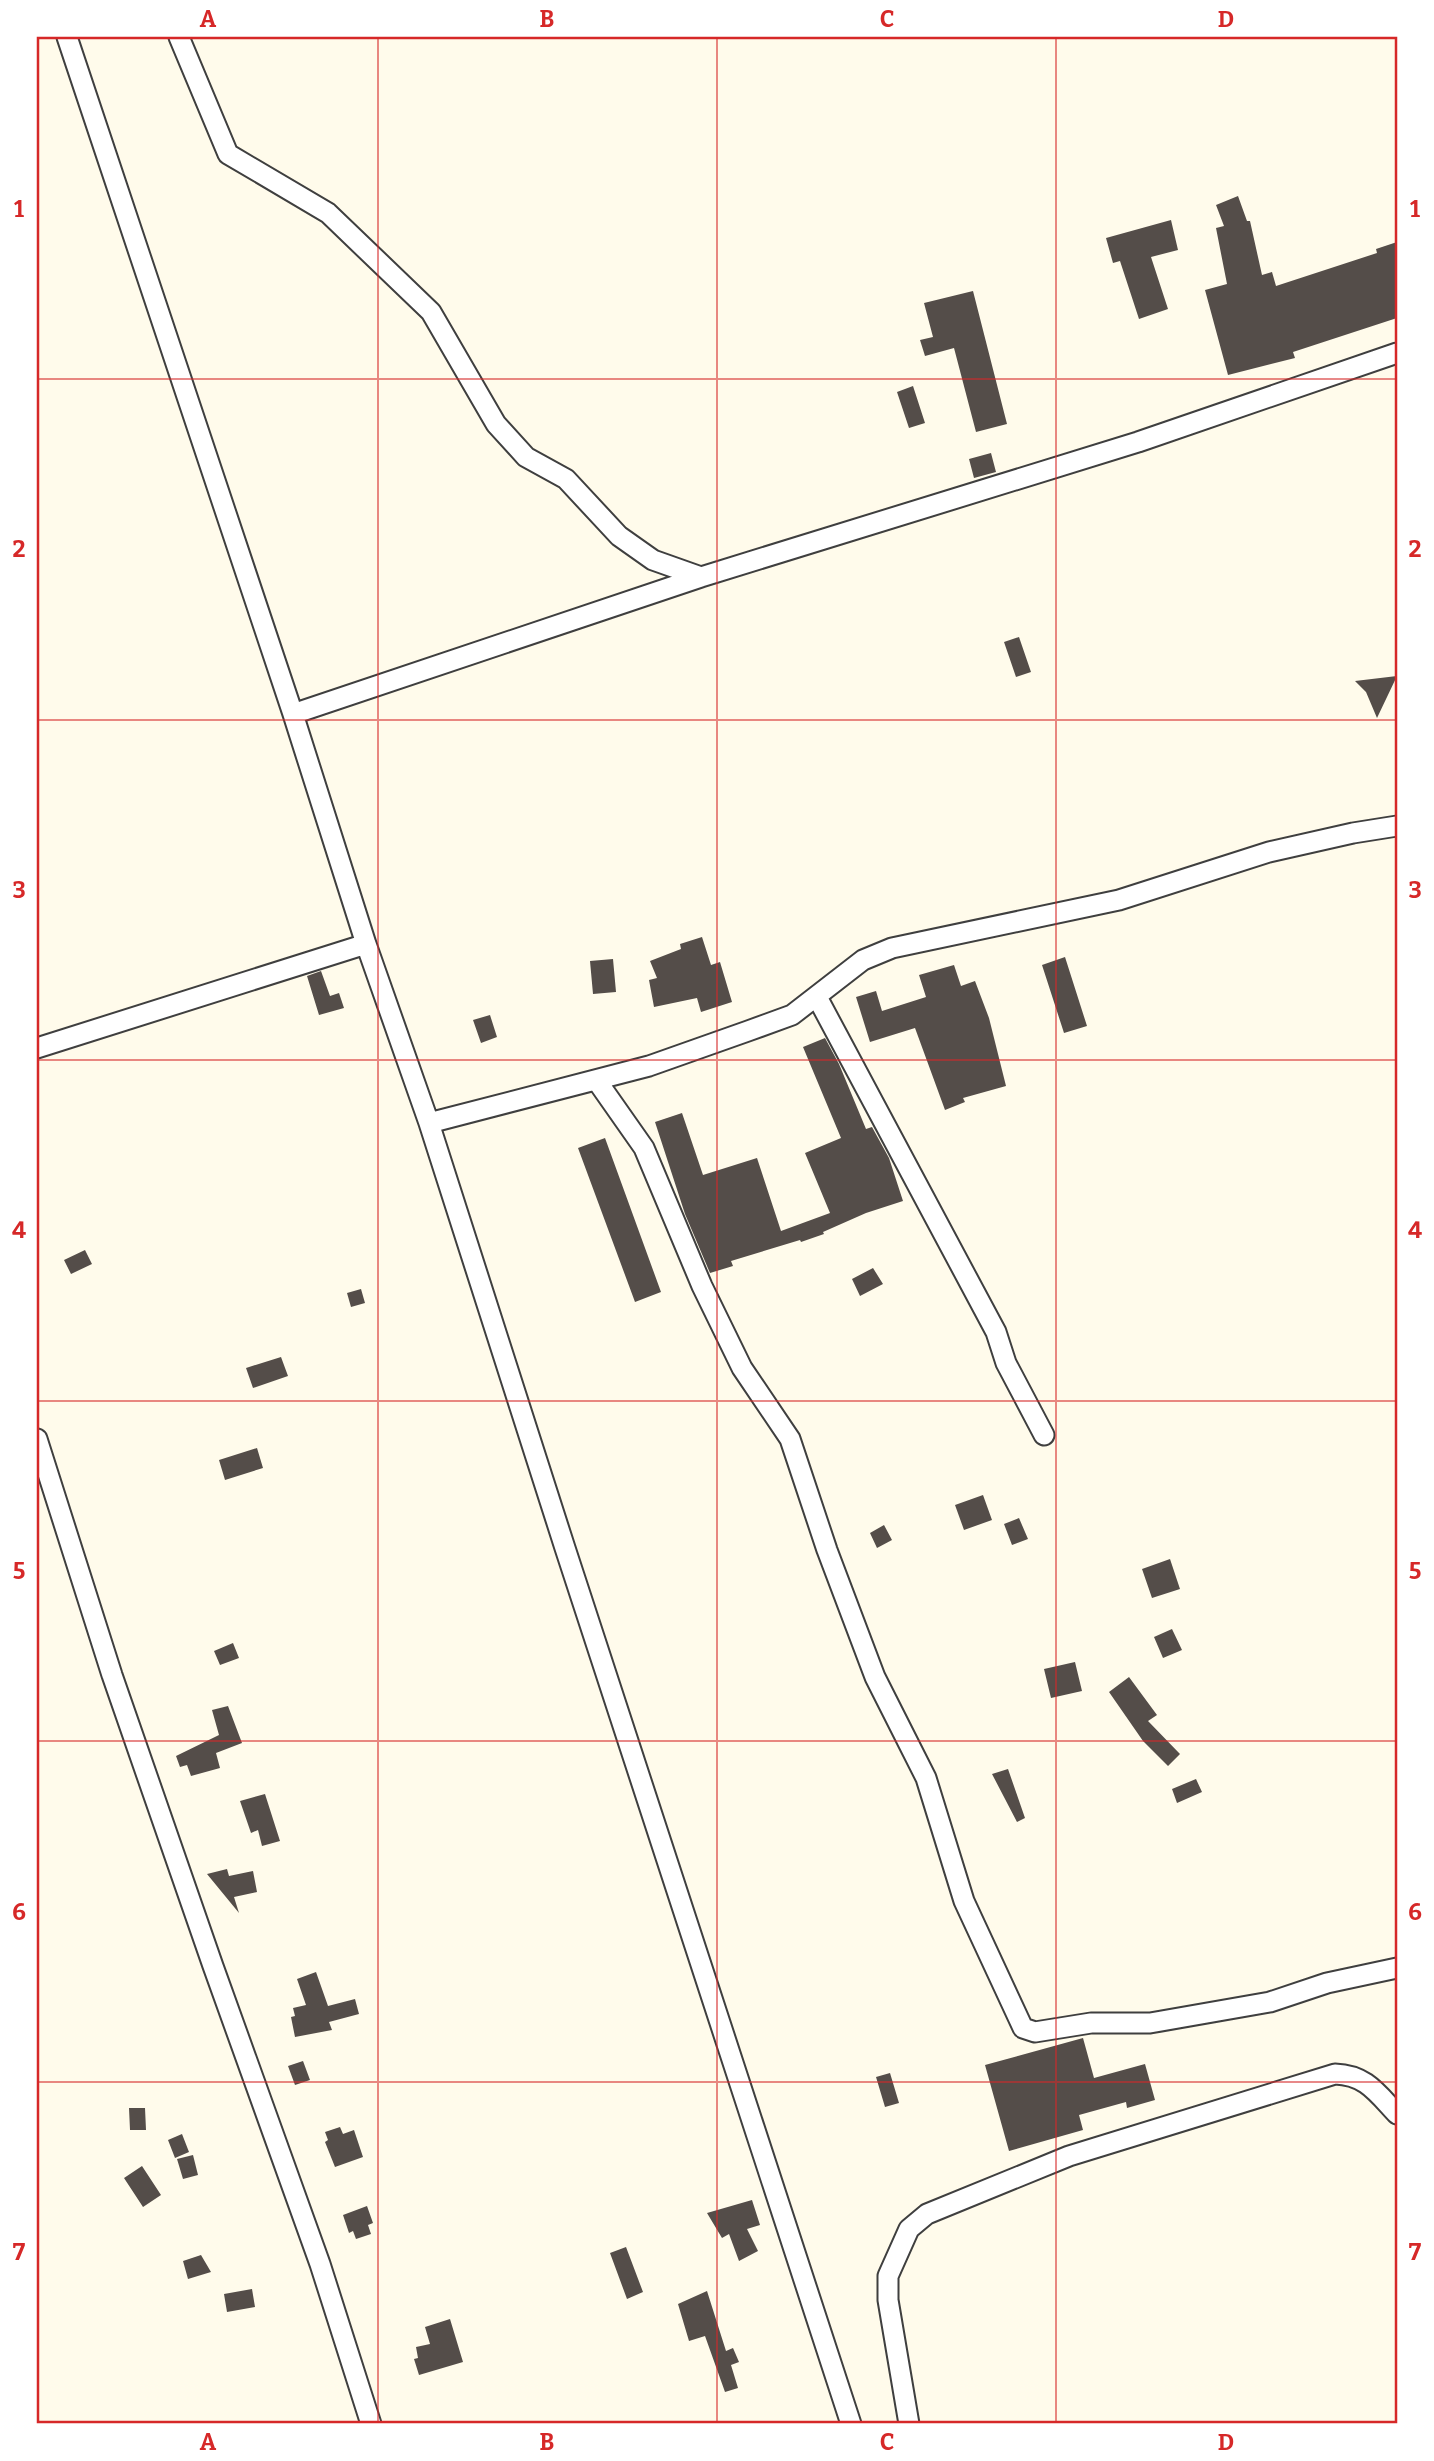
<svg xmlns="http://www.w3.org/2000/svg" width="1434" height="2461" viewBox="0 0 1434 2461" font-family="Bitter,serif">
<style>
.building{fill:#544d49}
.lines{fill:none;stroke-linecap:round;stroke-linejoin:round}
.minor-casing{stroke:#3f3f3f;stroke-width:23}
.minor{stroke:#fff;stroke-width:19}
.grid{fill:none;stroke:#d62828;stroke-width:2;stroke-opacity:0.55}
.neatline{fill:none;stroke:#d62828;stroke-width:2.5}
.grid-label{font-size:23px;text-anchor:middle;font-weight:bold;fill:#d62828}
</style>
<rect width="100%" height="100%" fill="#fffbeb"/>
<!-- building -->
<path class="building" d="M 1238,196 L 1247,221 L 1250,221 L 1262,275 L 1272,272 L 1276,286 L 1377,253 L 1376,249 L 1397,242 L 1397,318 L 1293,352 L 1295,358 L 1228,375 L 1205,290 L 1227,284 L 1216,228 L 1224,226 L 1216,205 Z
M 1171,220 L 1178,250 L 1151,257 L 1168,309 L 1139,319 L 1120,261 L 1113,263 L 1106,238 Z
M 973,291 L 1007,424 L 976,432 L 954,348 L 925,356 L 920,340 L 933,337 L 924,303 Z
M 913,386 L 925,423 L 909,428 L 897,392 Z
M 991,453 L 996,472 L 974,478 L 969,459 Z
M 1019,637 L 1031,672 L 1016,677 L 1004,642 Z
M 1397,676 L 1377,718 L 1366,692 L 1355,681 Z
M 702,937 L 711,965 L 720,962 L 732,1002 L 701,1012 L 697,998 L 654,1007 L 649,980 L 657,978 L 650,961 L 681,949 L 680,944 Z
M 1065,957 L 1087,1026 L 1064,1033 L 1042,965 Z
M 613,959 L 616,992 L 593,994 L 590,961 Z
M 954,965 L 961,986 L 975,981 L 989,1018 L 1006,1086 L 963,1098 L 965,1102 L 945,1110 L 915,1028 L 870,1042 L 856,997 L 876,991 L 882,1011 L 926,997 L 919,975 Z
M 321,971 L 330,996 L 339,993 L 344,1008 L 319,1015 L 307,976 Z
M 490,1015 L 497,1037 L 481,1043 L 473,1020 Z
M 825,1038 L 839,1064 L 866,1129 L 872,1127 L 889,1158 L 903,1201 L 866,1213 L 823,1232 L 824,1234 L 801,1242 L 800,1240 L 731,1261 L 733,1266 L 710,1273 L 685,1214 L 655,1122 L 682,1113 L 703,1175 L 757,1158 L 781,1231 L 830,1213 L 805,1153 L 841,1138 L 803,1047 Z
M 605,1138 L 661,1292 L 635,1302 L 578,1148 Z
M 85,1250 L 92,1264 L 71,1274 L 64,1260 Z
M 873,1268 L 883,1284 L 860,1296 L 852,1279 Z
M 361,1289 L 365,1303 L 351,1307 L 347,1293 Z
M 281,1357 L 288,1376 L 253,1388 L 246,1368 Z
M 257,1448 L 263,1468 L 225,1480 L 219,1460 Z
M 983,1495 L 992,1520 L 964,1530 L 955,1505 Z
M 1019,1518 L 1028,1539 L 1012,1545 L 1004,1524 Z
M 884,1525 L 892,1540 L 877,1548 L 870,1533 Z
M 1170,1559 L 1180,1589 L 1152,1598 L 1142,1569 Z
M 1172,1629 L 1182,1650 L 1163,1658 L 1154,1637 Z
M 233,1643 L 239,1658 L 220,1665 L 214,1651 Z
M 1075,1662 L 1082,1691 L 1051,1698 L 1044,1669 Z
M 1129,1677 L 1157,1715 L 1148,1721 L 1180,1754 L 1168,1766 L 1143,1741 L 1109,1692 Z
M 228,1706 L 242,1743 L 216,1753 L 220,1768 L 191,1776 L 187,1765 L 180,1767 L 176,1756 L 219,1735 L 212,1710 Z
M 1008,1769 L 1025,1818 L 1017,1822 L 992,1774 Z
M 1196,1779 L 1202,1792 L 1177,1803 L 1172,1789 Z
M 265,1794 L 280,1841 L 262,1846 L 258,1830 L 251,1833 L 240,1801 Z
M 227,1869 L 229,1876 L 253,1871 L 257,1892 L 234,1897 L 239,1913 L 207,1874 Z
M 316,1972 L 328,2006 L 355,1999 L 359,2014 L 329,2022 L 332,2030 L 295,2037 L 291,2017 L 295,2016 L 293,2008 L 306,2005 L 297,1979 Z
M 1083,2038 L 1094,2078 L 1145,2064 L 1155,2100 L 1127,2108 L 1126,2102 L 1079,2115 L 1083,2130 L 1009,2151 L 985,2065 Z
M 303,2061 L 310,2080 L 295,2085 L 288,2066 Z
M 890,2073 L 899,2103 L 885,2107 L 876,2077 Z
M 129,2108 L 145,2108 L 146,2130 L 130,2130 Z
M 340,2127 L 343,2134 L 354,2130 L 363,2157 L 335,2167 L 325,2142 L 328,2140 L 325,2132 Z
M 182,2134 L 189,2152 L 175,2158 L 168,2140 Z
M 193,2155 L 198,2175 L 183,2179 L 177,2159 Z
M 142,2166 L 161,2195 L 143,2207 L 124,2178 Z
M 752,2200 L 760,2225 L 747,2229 L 758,2251 L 739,2261 L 729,2234 L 722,2238 L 707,2213 Z
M 367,2206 L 373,2223 L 368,2225 L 371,2234 L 356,2239 L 353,2231 L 349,2233 L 343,2215 Z
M 626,2247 L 643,2292 L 627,2299 L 610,2253 Z
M 201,2255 L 211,2272 L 188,2279 L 183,2261 Z
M 252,2289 L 255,2307 L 227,2312 L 224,2294 Z
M 707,2291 L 726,2351 L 733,2348 L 739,2362 L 731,2365 L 738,2388 L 725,2392 L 705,2336 L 689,2341 L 678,2304 Z
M 450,2319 L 463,2362 L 419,2375 L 414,2359 L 418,2358 L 416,2347 L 430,2344 L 425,2327 Z"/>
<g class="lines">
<!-- minor casing -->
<g class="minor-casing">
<path id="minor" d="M 67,37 L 293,714 L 366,944 L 429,1123 L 565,1548 L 851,2424
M 179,37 L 228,154 L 328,213 L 431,312 L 496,424 L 526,457 L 566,479 L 619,536 L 653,560 L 701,577
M 293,714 L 701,577 L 1138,442 L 1397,353
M 817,997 L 996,1332 L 1006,1363 L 1044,1435
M 37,1048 L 366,944
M 597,1081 L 644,1148 L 702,1286 L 742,1368 L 790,1439 L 827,1550 L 875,1677 L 926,1778 L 964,1901 L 1023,2028 L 1035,2032 L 1091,2023 L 1150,2023 L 1270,2002 L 1327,1983 L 1397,1968
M 429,1123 L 649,1066 L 748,1031 L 792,1015 L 863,960 L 892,948 L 1119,900 L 1269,852 L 1353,833 L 1397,826
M 37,1439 L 112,1675 L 213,1966 L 320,2264 L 371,2424
M 909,2424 L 888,2300 L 888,2276 L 909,2229 L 927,2214 L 1069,2156 L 1335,2074 C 1366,2075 1377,2093 1397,2114"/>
</g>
<!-- minor -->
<use href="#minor" class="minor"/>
</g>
<!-- grid -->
<path class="grid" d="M 378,37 L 378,2424M 717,37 L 717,2424M 1056,37 L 1056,2424M 37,379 L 1397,379M 37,720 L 1397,720M 37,1060 L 1397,1060M 37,1401 L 1397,1401M 37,1741 L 1397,1741M 37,2082 L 1397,2082"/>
<!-- border -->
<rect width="1434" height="2461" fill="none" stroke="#ffffff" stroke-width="77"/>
<rect x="38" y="38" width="1358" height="2384" class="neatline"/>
<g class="grid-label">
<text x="208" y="27">A</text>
<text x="547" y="27">B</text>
<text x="887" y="27">C</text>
<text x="1226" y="27">D</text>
<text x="19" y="217">1</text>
<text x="1415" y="217">1</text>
<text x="19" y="557">2</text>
<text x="1415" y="557">2</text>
<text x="19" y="898">3</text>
<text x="1415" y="898">3</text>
<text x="19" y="1238">4</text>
<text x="1415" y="1238">4</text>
<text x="19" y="1579">5</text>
<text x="1415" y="1579">5</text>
<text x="19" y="1920">6</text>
<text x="1415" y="1920">6</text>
<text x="19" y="2260">7</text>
<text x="1415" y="2260">7</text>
<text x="208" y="2450">A</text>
<text x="547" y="2450">B</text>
<text x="887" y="2450">C</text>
<text x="1226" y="2450">D</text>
</g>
</svg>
